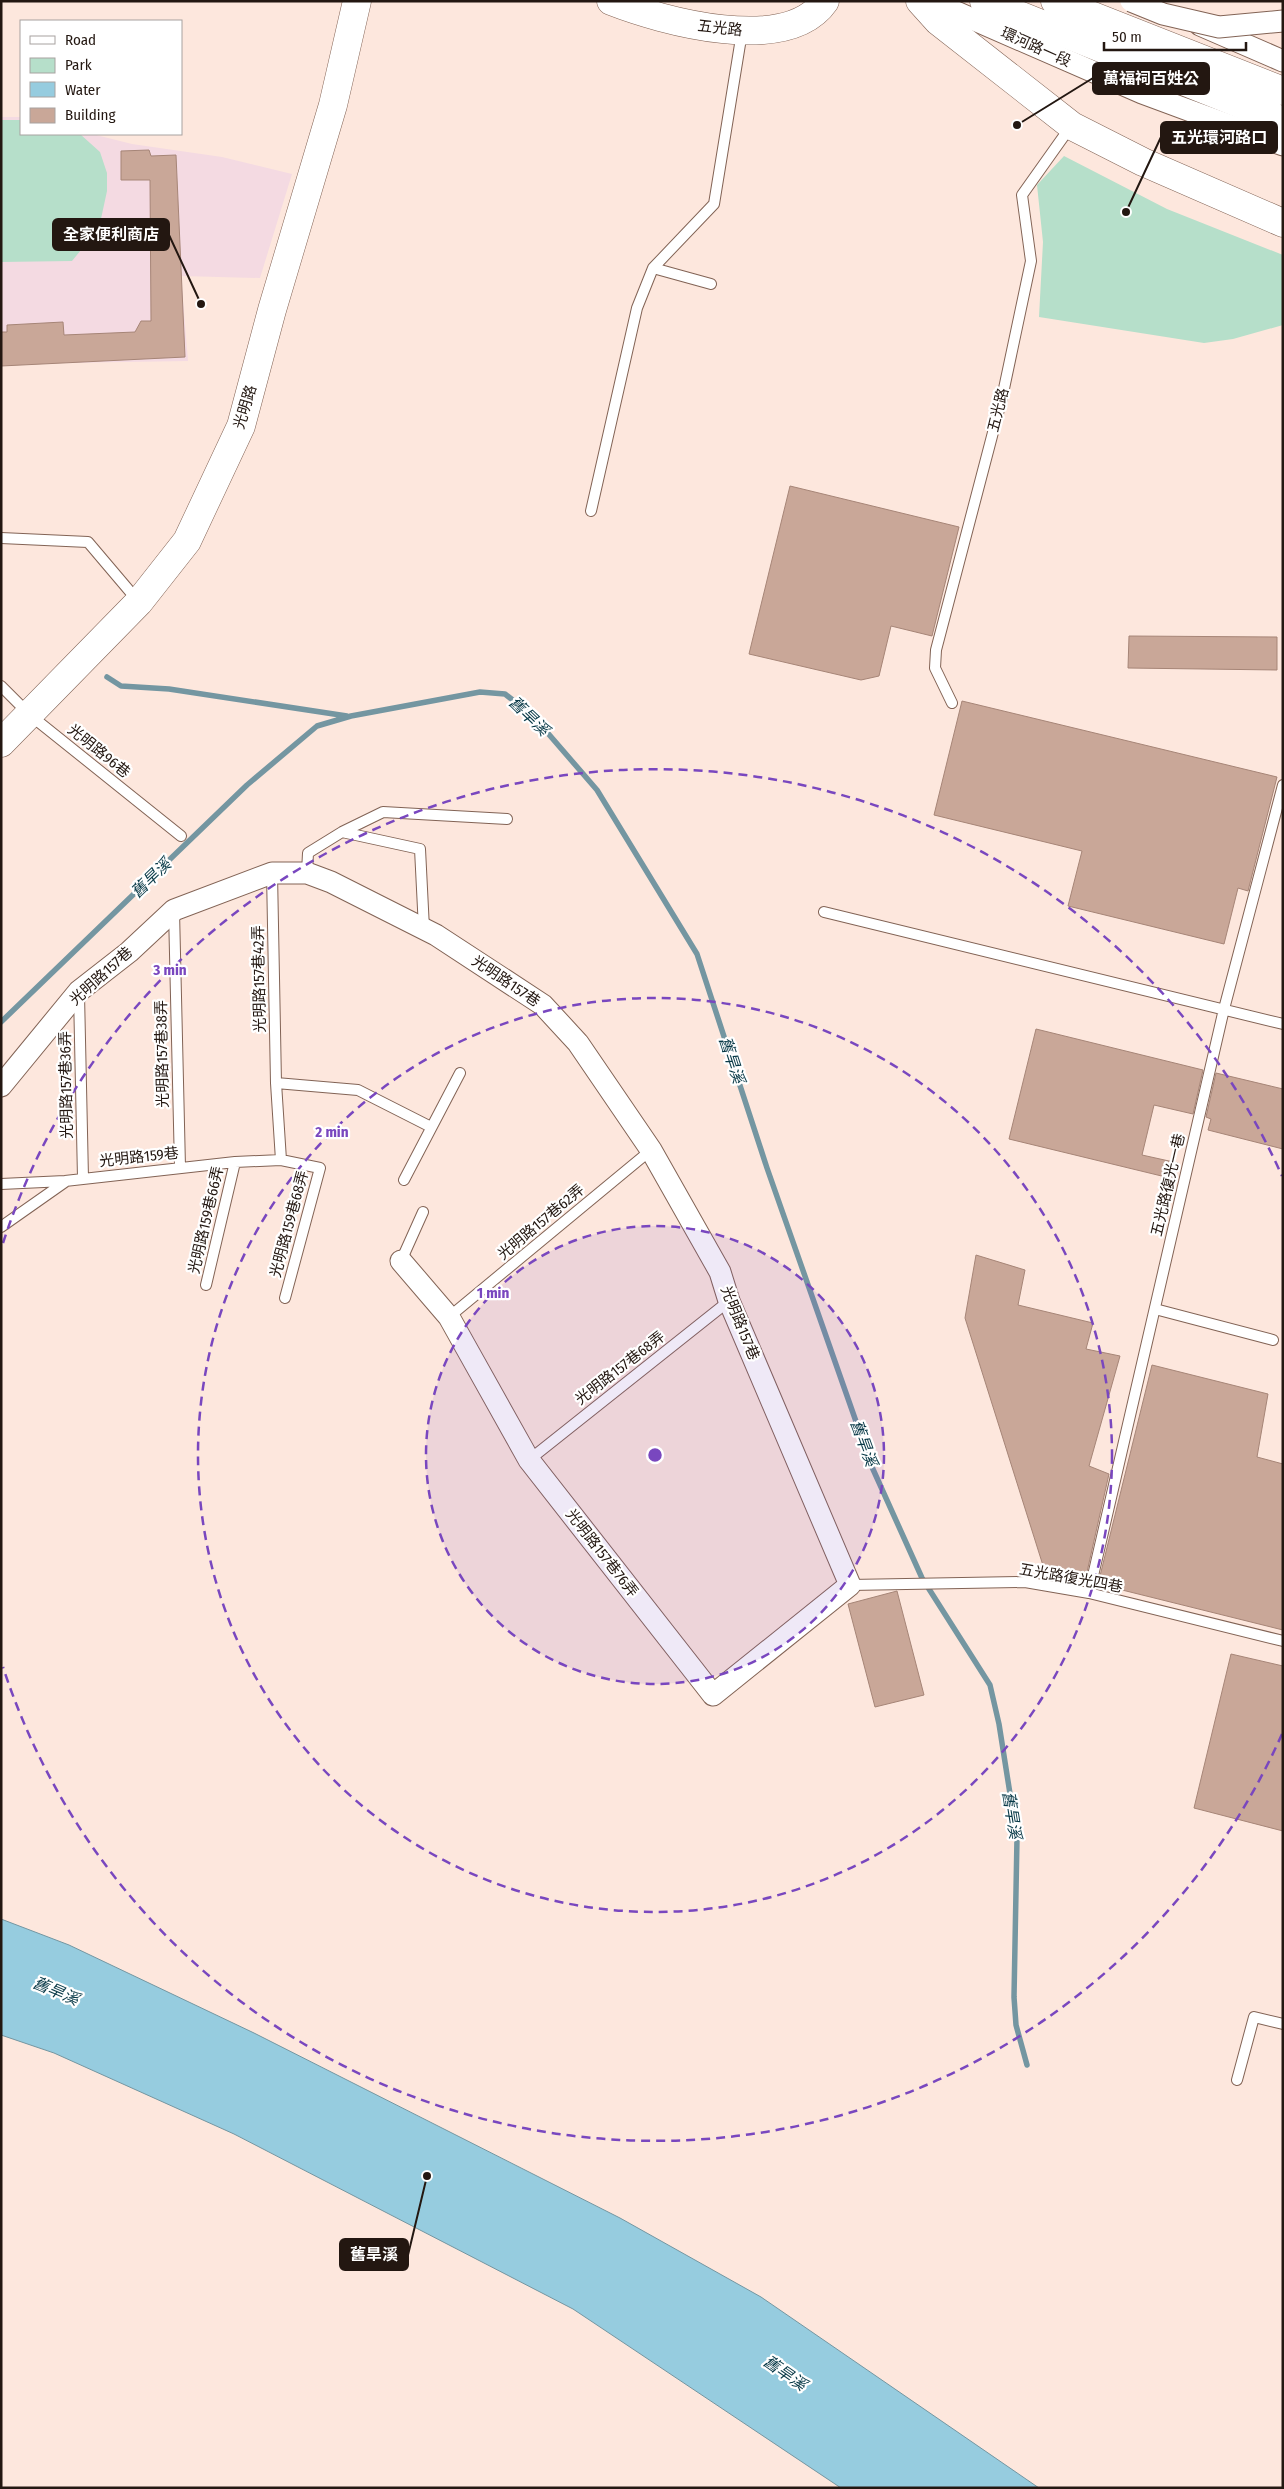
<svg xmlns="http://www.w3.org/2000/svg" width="1284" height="2489" viewBox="0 0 1284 2489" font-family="'Fira Sans Condensed','Noto Sans TC',sans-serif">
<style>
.education{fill:#f4dae2}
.green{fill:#b6dfca}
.water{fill:#96ccdf;stroke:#7496a1}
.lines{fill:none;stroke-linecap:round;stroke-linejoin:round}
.stream{stroke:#7496a1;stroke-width:5.5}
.building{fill:#c9a798;stroke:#a68577}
.lane-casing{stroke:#826355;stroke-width:12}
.street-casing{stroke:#826355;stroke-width:23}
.secondary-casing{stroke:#826355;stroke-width:29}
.lane{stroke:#fff;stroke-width:10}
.street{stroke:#fff;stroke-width:21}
.secondary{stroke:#fff;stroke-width:28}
.street-bridge-casing{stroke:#826355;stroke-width:23;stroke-linecap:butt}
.street-bridge{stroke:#fff;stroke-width:21}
.ring{fill:none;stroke:#7947bf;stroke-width:2.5;stroke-dasharray:9 6}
.labels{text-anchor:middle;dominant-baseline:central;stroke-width:4.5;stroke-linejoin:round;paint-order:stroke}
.street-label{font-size:15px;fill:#231711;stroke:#fff}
.water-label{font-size:16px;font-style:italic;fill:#083947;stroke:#fff}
.centre{fill:#7947bf;stroke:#fff;stroke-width:2.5}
.ring-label{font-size:15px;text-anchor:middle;font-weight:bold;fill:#7947bf;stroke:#fff;stroke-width:4.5;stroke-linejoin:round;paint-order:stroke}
.leader{fill:none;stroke:#231711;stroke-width:2}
.callout-dot{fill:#231711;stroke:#fff;stroke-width:2}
.callout{fill:#231711;stroke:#231711;stroke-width:2}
.callout-label{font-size:16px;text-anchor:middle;font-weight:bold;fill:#fff}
</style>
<rect width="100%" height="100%" fill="#fde7dd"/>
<!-- education -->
<path class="education" d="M 1,117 L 21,117 L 21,134 L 92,134 L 132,144 L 222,157 L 292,174 L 260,278 L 181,276 L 188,361 L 1,364 Z"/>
<!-- green -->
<path class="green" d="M 1,120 L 21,120 L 21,134 L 80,134 L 100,152 L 107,173 L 107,191 L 99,228 L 72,261 L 1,262 Z
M 1064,156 L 1167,209 L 1283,255 L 1283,325 L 1233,339 L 1204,343 L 1039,317 L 1043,242 L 1037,185 Z"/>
<!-- water -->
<path class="water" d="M 1,1919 L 69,1945 L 254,2033 L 620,2218 L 761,2297 L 1039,2488 L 841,2488 L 573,2309 L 234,2134 L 54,2053 L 1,2035 Z"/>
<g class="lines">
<!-- stream -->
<path class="stream" d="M 107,677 L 121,686 L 169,689 L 347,716
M 1,1022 L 247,785 L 317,726 L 351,716 L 480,692 L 505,694 L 533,716 L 597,790 L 697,954 L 767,1168 L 872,1467 L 922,1578 L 990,1685 L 999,1724 L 1017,1838 L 1014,1997 L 1016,2025 L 1027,2065"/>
</g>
<!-- building -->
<path class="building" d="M 149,150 L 151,156 L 176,155 L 185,357 L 1,366 L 1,332 L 7,332 L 7,325 L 63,322 L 64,335 L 135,332 L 141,321 L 151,321 L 150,180 L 121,180 L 121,151 Z
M 790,486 L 959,527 L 932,636 L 891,626 L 879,676 L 861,680 L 749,654 Z
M 1129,636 L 1277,637 L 1277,670 L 1128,668 Z
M 962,701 L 1277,777 L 1248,891 L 1238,888 L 1224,944 L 1068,906 L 1082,851 L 934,815 Z
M 1036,1029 L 1203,1070 L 1193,1114 L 1154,1105 L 1142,1155 L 1178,1163 L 1174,1179 L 1009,1139 Z
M 1216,1073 L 1283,1089 L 1283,1149 L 1208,1130 L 1211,1119 L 1206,1117 Z
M 976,1255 L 1025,1270 L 1018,1305 L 1093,1323 L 1086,1349 L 1120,1356 L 1089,1466 L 1109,1474 L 1085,1581 L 1046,1575 L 965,1318 Z
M 1152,1365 L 1268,1394 L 1257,1457 L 1283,1464 L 1283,1630 L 1098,1584 Z
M 897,1591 L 924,1695 L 875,1707 L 848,1604 Z
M 1231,1654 L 1283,1666 L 1283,1831 L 1194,1808 Z"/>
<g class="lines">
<!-- lane casing -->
<g class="lane-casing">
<path id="lane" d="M 653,268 L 711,284
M 591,511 L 637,308 L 653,268 L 714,204 L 742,32
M 1,538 L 88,542 L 138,601
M 1,686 L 30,715 L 181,836
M 952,703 L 935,668 L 936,650 L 1002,398 L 1031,261 L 1022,195 L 1071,126
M 342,832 L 420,849 L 424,929
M 272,873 L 276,1083 L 281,1160
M 307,873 L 308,853 L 342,832 L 383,812 L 507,819
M 174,911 L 180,1167
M 824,912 L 1283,1024
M 79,994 L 83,1178
M 276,1083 L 358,1090 L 431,1127
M 404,1180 L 460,1073
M 1,1184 L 65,1181 L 235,1162 L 281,1160 L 320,1168 L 285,1298
M 1,1227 L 65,1182
M 401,1261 L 423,1212
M 206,1285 L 235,1162
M 1155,1309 L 1273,1340
M 449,1317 L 651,1150
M 529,1460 L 729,1301
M 850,1585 L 1025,1582 L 1089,1593 L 1283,1641
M 1089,1593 L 1224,1009 L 1283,785
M 1237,2080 L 1254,2017 L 1283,2024"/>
</g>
<!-- street casing -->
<g class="street-casing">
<path id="street" d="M 931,1 L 1142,93 L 1283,145
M 1200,25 L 1283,61
M 1,1086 L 79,991 L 129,952 L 174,910 L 272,873 L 307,873 L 331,882 L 436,935 L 543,1005 L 578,1043 L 651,1150 L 720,1272 L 729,1301 L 850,1585 L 713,1695 L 529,1460 L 449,1317 L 401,1261"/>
</g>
<!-- secondary casing -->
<g class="secondary-casing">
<path id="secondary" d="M 611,1 C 662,21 787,56 825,1
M 920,1 L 938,21 L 1072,126 L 1143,162 L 1283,223
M 984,1 L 1283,121
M 1055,1 L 1283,91
M 1,743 L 139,602 L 187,541 L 241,426 L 272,310 L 333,105 L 357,1"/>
</g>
<!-- lane -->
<use href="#lane" class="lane"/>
<!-- street -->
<use href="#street" class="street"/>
<!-- secondary -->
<use href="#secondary" class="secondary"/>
<!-- street-bridge casing -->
<g class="street-bridge-casing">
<path id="street-bridge" d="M 1131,1 L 1163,14 L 1219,27 L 1283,21"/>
</g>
<!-- street-bridge -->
<use href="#street-bridge" class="street-bridge"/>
</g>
<!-- distance rings -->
<circle cx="655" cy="1455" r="229" fill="#7947bf" fill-opacity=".12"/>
<g class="ring">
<circle cx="655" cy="1455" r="229"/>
<circle cx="655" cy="1455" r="457"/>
<path d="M1282 1734A686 686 0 0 1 3 1667M3 1243A686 686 0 0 1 1282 1176"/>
</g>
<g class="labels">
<!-- street labels -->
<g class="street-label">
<text transform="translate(720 28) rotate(6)">五光路</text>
<text transform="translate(1036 47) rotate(24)">環河路一段</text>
<text transform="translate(245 407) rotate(-73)">光明路</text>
<text transform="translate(998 410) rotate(-76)">五光路</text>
<text transform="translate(99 751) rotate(39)">光明路96巷</text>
<text transform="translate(101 976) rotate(-42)">光明路157巷</text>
<text transform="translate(259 979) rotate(-91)">光明路157巷42弄</text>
<text transform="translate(506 981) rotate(34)">光明路157巷</text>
<text transform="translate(162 1054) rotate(-91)">光明路157巷38弄</text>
<text transform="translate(66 1085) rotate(-91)">光明路157巷36弄</text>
<text transform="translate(139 1157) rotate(-6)">光明路159巷</text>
<text transform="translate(1168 1185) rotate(-77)">五光路復光一巷</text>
<text transform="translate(206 1220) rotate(-77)">光明路159巷66弄</text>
<text transform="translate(541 1222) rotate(-40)">光明路157巷62弄</text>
<text transform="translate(289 1224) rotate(-75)">光明路159巷68弄</text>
<text transform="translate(740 1323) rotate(68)">光明路157巷</text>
<text transform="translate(620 1368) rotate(-38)">光明路157巷68弄</text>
<text transform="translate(602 1553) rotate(52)">光明路157巷76弄</text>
<text transform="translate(1071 1578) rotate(10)">五光路復光四巷</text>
</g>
<!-- water labels -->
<g class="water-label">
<text transform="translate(529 716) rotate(44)">舊旱溪</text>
<text transform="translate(151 878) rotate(-44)">舊旱溪</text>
<text transform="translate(732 1060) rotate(72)">舊旱溪</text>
<text transform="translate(864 1443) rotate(70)">舊旱溪</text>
<text transform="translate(1012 1815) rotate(81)">舊旱溪</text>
<text transform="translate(56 1991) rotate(23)">舊旱溪</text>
<text transform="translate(785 2373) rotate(35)">舊旱溪</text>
</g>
</g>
<circle cx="655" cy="1455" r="8" class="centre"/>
<g class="ring-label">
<text x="170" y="975">3 min</text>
<text x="332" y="1137">2 min</text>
<text x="493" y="1298">1 min</text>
</g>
<!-- callouts -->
<path class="leader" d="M1017 125L1093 78M1126 212L1161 137M201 304L169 235M427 2176L408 2255"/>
<g class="callout-dot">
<circle cx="1017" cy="125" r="5"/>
<circle cx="1126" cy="212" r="5"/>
<circle cx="201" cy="304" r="5"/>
<circle cx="427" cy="2176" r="5"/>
</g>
<g class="callout">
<rect x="1093" y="63" width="116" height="31" rx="5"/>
<rect x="1161" y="122" width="116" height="31" rx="5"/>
<rect x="53" y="219" width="116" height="31" rx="5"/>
<rect x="340" y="2239" width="68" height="31" rx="5"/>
</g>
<g class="callout-label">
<text x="1151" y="84">萬福祠百姓公</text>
<text x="1219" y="143">五光環河路口</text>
<text x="111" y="240">全家便利商店</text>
<text x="374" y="2260">舊旱溪</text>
</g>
<!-- border -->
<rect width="1284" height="2489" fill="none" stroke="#231711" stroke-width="5"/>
<!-- legend -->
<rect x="20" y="20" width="162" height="115" fill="#ffffff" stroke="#a7a2a0"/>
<rect x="30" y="36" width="25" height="8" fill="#ffffff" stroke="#a7a2a0"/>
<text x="65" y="45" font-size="15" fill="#231711">Road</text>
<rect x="30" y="58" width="25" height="15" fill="#b6dfca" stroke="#a7a2a0"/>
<text x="65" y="70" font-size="15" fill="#231711">Park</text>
<rect x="30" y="82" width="25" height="15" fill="#96ccdf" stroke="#a7a2a0"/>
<text x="65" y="95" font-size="15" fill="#231711">Water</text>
<rect x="30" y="108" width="25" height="15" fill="#c9a798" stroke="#a7a2a0"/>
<text x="65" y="120" font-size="15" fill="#231711">Building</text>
<!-- scale -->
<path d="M1104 42v8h142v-8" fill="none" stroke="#231711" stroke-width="2.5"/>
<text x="1112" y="42" font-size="15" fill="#231711" stroke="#ffffff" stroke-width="4" paint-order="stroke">50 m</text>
</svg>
